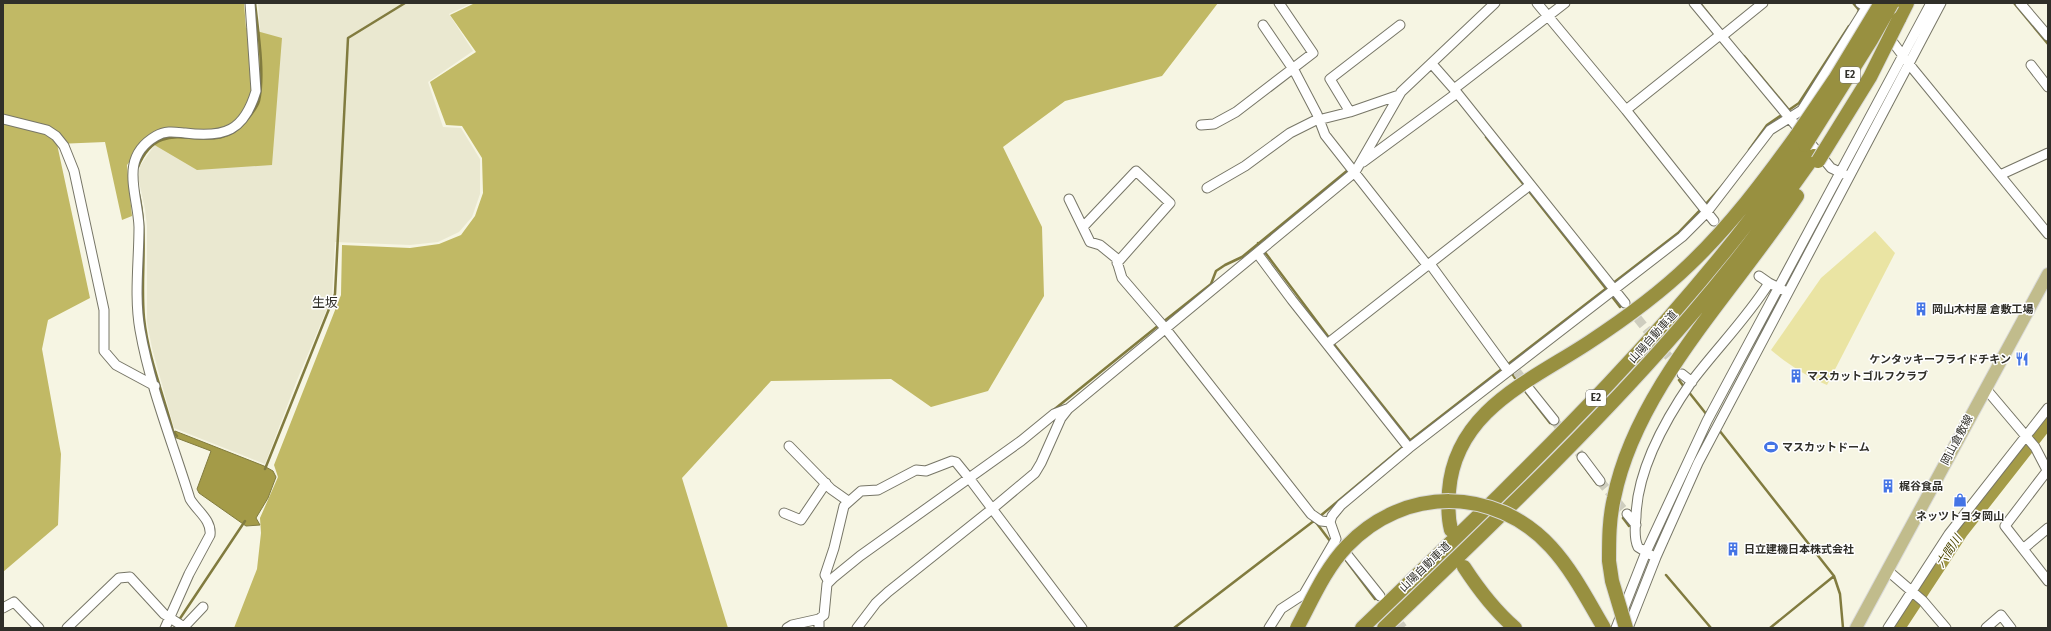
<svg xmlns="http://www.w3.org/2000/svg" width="2051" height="631" viewBox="0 0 2051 631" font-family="'Fira Sans','Noto Sans JP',sans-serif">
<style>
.built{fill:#eae8d0}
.green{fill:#eae4a3}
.forest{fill:#c1b965}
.water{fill:#a49b48;stroke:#817b3f}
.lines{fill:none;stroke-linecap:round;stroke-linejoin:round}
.stream{stroke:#817b3f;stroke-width:2.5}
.river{stroke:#a49b48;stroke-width:14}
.minor-tunnel{stroke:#cecdbe;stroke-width:9;stroke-dasharray:9 4.5;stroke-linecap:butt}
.minor-casing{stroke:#777667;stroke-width:11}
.major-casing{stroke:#dadad8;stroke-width:14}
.highway-casing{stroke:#dadad8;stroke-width:16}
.minor{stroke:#fff;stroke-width:9}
.major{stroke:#c1bc8c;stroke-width:12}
.highway{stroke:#989040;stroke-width:14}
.highway-bridge-casing{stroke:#dadad8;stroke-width:16;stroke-linecap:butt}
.highway-bridge{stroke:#989040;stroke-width:14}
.labels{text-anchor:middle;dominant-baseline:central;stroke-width:3;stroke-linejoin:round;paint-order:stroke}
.shield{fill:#fff;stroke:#6e6d69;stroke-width:1}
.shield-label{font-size:10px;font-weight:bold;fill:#302f29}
.poi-label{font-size:11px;font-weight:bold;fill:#302f29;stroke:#fff;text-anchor:start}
.street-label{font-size:11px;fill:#302f29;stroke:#fff}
.water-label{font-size:12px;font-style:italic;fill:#524c09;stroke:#fff}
.quarter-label{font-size:13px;fill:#302f29;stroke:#fff}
</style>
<rect width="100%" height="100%" fill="#f6f5e3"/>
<!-- built -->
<path class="built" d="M 258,3 L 472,3 L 449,14 L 473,51 L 428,82 L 443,127 L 461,128 L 480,159 L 480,194 L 472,217 L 459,232 L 438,242 L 410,245 L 335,242 L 332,297 L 297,380 L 265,464 L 174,428 L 152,348 L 147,322 L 147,226 L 145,209 L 138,177 L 140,166 L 154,146 L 263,66 Z"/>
<!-- green -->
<path class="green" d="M 1875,231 L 1895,253 L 1827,385 C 1806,376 1789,365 1771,350 L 1821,278 Z"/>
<!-- forest -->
<path class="forest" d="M 3,3 L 244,3 L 246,28 L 282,38 L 272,165 L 197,170 L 146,140 L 127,165 L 132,216 L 122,220 L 105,142 L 57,144 L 90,298 L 48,320 L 42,349 L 61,454 L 58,525 L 3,572 Z
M 475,3 L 1218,3 L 1162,76 L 1065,101 L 1003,147 L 1042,227 L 1044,296 L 988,391 L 931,407 L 891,379 L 771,381 L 682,478 L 728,628 L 234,628 L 257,569 L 261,533 L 260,518 L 278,477 L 274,465 L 341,295 L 342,245 L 410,248 L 439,244 L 461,235 L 475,216 L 483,193 L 482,158 L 462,126 L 446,125 L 430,82 L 476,52 L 450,15 Z"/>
<!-- water -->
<path class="water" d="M 175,431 L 264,466 L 273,471 L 276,477 L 268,498 L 256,518 L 260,525 L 246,526 L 199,493 L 197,489 L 211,451 L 174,437 Z"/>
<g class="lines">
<!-- stream -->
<path class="stream" d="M 1700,3 L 1712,18
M 1853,3 L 1859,10 L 1858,12
M 2014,3 L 2048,44
M 1744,56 L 1789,110
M 1486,137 L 1607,290
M 1749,150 L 1767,125 L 1799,103 L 1849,26
M 138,167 C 162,107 212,164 246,121 C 251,115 257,108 259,101 C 265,74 258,31 255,3
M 138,190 C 149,233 140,275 144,318 C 148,356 163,394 173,431 L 177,436
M 1704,206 L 1729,178
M 1258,243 L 1330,339
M 1610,294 L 1620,307
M 1163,322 L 1211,284 L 1216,271 L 1225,265 L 1242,257 L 1348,170
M 1333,343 L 1410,440
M 1507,365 L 1678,233 L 1701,209
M 1513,375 L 1515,378
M 1679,380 L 1684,387
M 1525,391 L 1550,423
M 1688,391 L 1707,415
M 1051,412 L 1159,325
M 2045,425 L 2048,428
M 1719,430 L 1834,576 L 1840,594 L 1843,628
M 1408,442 L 1503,368
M 1579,460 L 1597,484
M 265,469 L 335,294 L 348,38 L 405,3
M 1319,517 L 1404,446
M 1623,518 L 1629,526
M 1315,521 L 1330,541
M 1345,559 L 1375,599
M 1666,575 L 1711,628
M 179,620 L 245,521
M 1174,628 L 1315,520
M 1770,628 L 1834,576"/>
<!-- river -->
<path class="river" d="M 1898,628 L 1961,532 L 2048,421"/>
<!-- minor-tunnel -->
<path class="minor-tunnel" d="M 1629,308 L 1678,368
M 1517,372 L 1527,385
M 1554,420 L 1582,457
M 1600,481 L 1627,514
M 1392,613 L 1403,628"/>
<!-- minor casing -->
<g class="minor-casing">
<path id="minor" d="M 1537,3 L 1626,110 L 1714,221
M 1694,3 L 1831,168 L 1846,175
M 1860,3 L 1867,8 L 1913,69 L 2048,234
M 2020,3 L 2048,36
M 1263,25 L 1295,72 L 1317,114 L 1325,135 L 1428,266
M 1721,37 L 1763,3
M 1432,64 L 1454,89 L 1625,303
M 2031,65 L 2048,87
M 1454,89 L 1565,3
M 1626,110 L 1720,35
M 1350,112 L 1330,79 L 1400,25
M 3,119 L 47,130 L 56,136 L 64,146 L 74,171 L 104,310 L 104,351 L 116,365 L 155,386
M 1201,125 L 1214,124 L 1236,112 L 1313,53 L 1279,3
M 1363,162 L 1457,93
M 2000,175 L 2048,153
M 1207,188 L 1245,166 L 1290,133 L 1314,121 L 1350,112 L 1399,95
M 1069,199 L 1090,242 L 1100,245 L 1116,258 L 1122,278 L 1165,328 L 1311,514 L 1321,521 L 1330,522
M 1083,227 L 1136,171 L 1170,203 L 1117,263
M 1257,253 L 1292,300 L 1409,448
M 1430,264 L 1508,371
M 1759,276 L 1769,283
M 1327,344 L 1530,185
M 1682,374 L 1692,382
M 1986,389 L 2035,447 L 2048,472
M 1530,390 L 1554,420
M 789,446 L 831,489 L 848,501
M 1582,457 L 1600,481
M 2047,471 L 2005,526 L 2048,581
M 784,513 L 801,520 L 826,483
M 1627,514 L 1636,525
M 1341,547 L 1380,596
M 2023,549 L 2048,528
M 1651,555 L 1638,547 C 1634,539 1635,526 1636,517 C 1637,469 1665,420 1692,381 C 1717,348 1747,318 1769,283 L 1783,290
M 1887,570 L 1923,601 L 1946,628
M 829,582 L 825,575 L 834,548 L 844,506 L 861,491 L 878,490 L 916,470 L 926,471 L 952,461 L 956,462 L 969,478 L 1082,628
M 3,608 L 14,602 L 39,628
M 67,628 L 119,578 L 130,577 L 164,614 L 184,627
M 165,628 L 189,574 L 210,535 C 212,520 197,511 190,499 C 173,444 150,387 140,330 C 134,296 139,261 139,227 C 138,194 118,158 156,136 C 166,130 175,132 185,133 C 225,138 244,131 256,91 L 250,3
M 183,628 L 203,607
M 787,628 L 792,625 L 819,619
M 819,628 L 819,619 L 824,615 L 827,584 L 833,578 L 860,556 L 1021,441 L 1054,414 L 1067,409
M 857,628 L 876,603 L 888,592 L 992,509 L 1035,473 L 1041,463 L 1061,418 L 1068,409 L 1355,172 L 1401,92 L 1495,3
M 1269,628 L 1281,609 L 1304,594 L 1336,539 L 1330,522 L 1332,516 L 1341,505 L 1409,448 L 1682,237 L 1707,212 L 1770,130 L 1802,110 L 1869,3
M 1616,628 L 1646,552 L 1707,421 L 1931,3
M 1628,628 L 1656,557 L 1698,463 L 1941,3
M 1888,628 L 1949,534 L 2048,408
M 1986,628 L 2001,615 L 2011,628"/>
</g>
<!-- major casing -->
<g class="major-casing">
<path id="major" d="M 1856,628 L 2048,274"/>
</g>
<!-- highway casing -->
<g class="highway-casing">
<path id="highway" d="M 1899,19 L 1907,3
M 1451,530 C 1448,518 1448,503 1449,491 C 1455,411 1530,381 1588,343 C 1623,320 1658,295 1689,265 C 1730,226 1764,181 1797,135
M 1609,561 C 1609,540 1609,519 1614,498 C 1636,387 1736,289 1797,196
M 1464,567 C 1479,590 1494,610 1515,628
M 1362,628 C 1520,476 1680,326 1805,145
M 1384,628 C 1490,526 1597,425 1692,314 C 1736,263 1776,210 1814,156"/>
</g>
<!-- minor -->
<use href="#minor" class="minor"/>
<!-- major -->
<use href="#major" class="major"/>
<!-- highway -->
<use href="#highway" class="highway"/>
<!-- highway-bridge casing -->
<g class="highway-bridge-casing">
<path id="highway-bridge" d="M 1797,135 L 1835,79 L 1881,3
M 1805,145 L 1871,40 L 1892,3
M 1818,161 L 1870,77 L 1899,19
M 1609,561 L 1612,581 L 1626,628
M 1297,628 C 1312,600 1325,569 1347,546 C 1404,486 1495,486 1551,547 C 1573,571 1588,601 1604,628"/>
</g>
<!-- highway-bridge -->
<use href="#highway-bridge" class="highway-bridge"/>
</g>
<!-- icons -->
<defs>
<g id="building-bare" transform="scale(1.08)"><path d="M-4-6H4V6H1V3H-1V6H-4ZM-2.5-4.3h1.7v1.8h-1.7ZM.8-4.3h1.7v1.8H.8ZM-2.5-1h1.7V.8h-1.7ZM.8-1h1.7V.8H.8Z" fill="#4474e5" stroke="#fff" stroke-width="2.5" paint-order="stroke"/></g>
<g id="restaurant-bare" transform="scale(1.08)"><path d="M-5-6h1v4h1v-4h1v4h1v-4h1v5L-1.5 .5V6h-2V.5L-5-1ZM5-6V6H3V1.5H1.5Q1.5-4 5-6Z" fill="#4474e5" stroke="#fff" stroke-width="2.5" paint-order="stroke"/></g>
<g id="stadium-bare" transform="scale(1.08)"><path d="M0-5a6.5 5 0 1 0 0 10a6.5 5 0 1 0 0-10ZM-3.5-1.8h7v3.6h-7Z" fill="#4474e5" stroke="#fff" stroke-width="2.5" paint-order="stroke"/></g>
<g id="shop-bare" transform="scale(1.08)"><path d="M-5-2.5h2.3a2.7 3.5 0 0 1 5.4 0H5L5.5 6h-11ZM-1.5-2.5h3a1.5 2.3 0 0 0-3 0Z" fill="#4474e5" stroke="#fff" stroke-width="2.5" paint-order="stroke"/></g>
</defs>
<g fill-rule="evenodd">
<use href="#building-bare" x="1921" y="309"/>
<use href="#restaurant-bare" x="2022" y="359"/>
<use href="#building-bare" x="1796" y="376"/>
<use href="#stadium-bare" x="1771" y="447"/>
<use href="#building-bare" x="1888" y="486"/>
<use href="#shop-bare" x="1960" y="500"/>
<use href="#building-bare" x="1733" y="549"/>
</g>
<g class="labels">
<!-- shield labels -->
<g class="shield">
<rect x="1840" y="67" width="20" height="16" rx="3"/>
<rect x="1586" y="390" width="20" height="16" rx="3"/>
</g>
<g class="shield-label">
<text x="1850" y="75">E2</text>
<text x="1596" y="398">E2</text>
</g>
<!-- poi labels -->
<g class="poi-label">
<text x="1932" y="309">岡山木村屋 倉敷工場</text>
<text x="2011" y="359" text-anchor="end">ケンタッキーフライドチキン</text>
<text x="1807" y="376">マスカットゴルフクラブ</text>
<text x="1782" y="447">マスカットドーム</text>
<text x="1899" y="486">梶谷食品</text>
<text x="1960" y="516" text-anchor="middle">ネッツトヨタ岡山</text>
<text x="1744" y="549">日立建機日本株式会社</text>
</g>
<!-- street labels -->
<g class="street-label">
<text transform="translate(1653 337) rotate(-48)">山陽自動車道</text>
<text transform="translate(1957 440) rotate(-62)">岡山倉敷線</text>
<text transform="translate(1425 567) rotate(-44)">山陽自動車道</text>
</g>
<!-- water labels -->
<g class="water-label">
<text transform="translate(1949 551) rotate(-57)">六間川</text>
</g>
<!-- quarter labels -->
<g class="quarter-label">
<text x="325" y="302">生坂</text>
</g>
</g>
<!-- border -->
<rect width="2051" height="631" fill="none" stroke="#302f29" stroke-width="8"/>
</svg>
